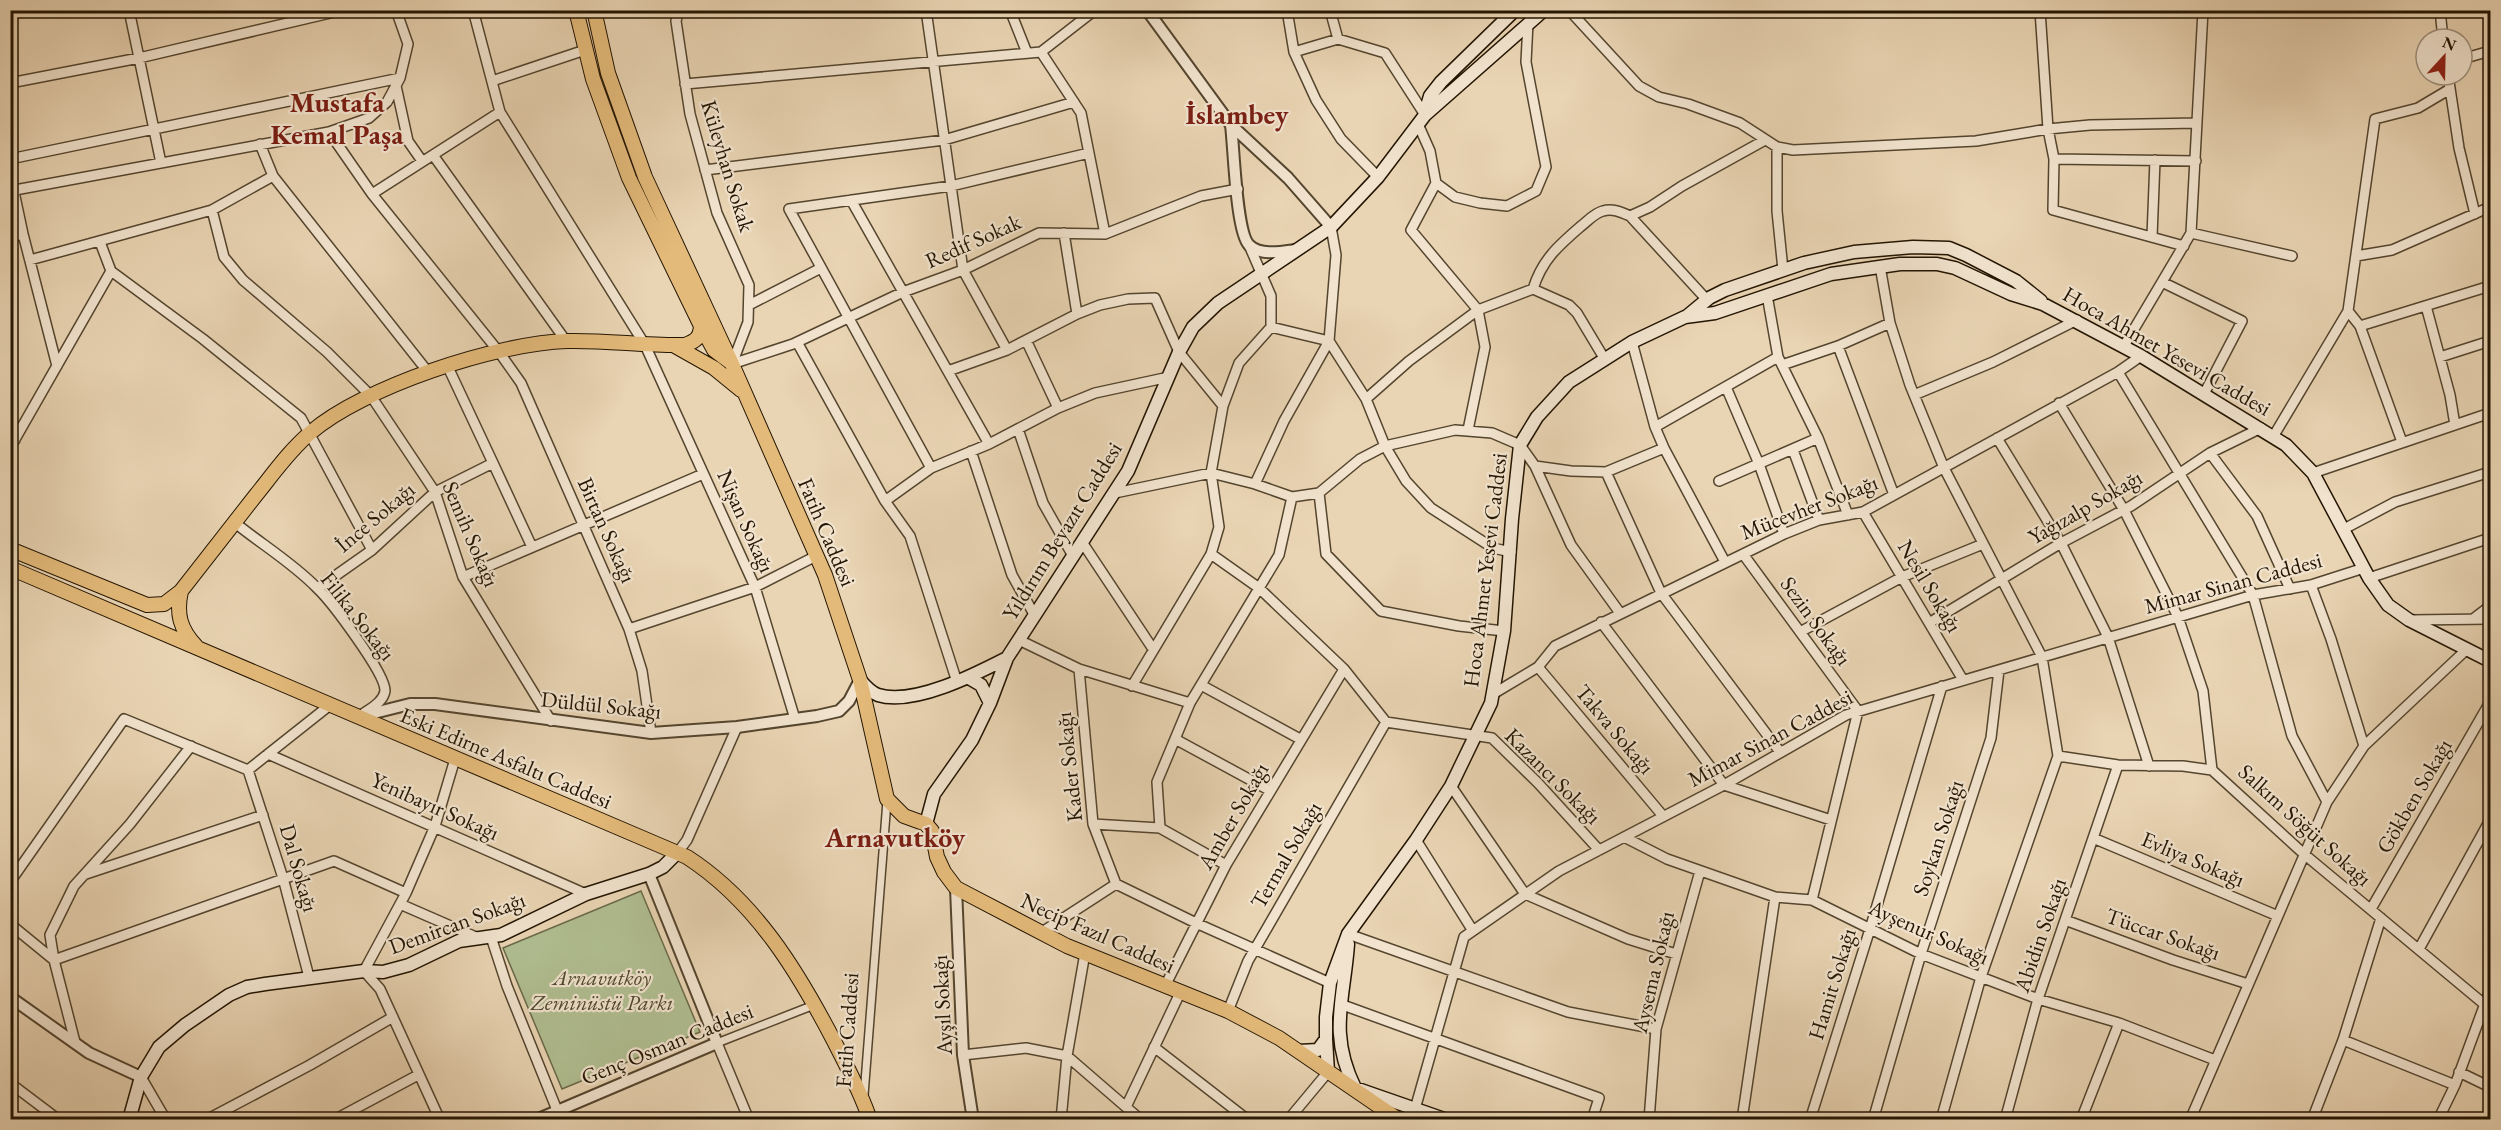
<svg xmlns="http://www.w3.org/2000/svg" width="2501" height="1130" viewBox="0 0 2501 1130" font-family="'EB Garamond',serif">
<style>
.green{fill:#b0be91;stroke:#6a6a4a;stroke-width:1.5}
.lines{fill:none;stroke-linecap:round;stroke-linejoin:round}
.pedestrian-casing{stroke:#54452e;stroke-width:10}
.minor-casing{stroke:#54452e;stroke-width:12}
.tertiary-casing{stroke:#54452e;stroke-width:14}
.secondary-casing{stroke:#231502;stroke-width:15}
.primary-casing{stroke:#231502;stroke-width:16}
.pedestrian{stroke:#f1e3ce;stroke-width:7}
.minor{stroke:#f1e3ce;stroke-width:9}
.tertiary{stroke:#f1e3ce;stroke-width:10}
.secondary{stroke:#f1e3ce;stroke-width:12}
.primary{stroke:#e4ba7a;stroke-width:14}
.labels{text-anchor:middle;dominant-baseline:central;stroke-width:4.5;stroke-linejoin:round;paint-order:stroke}
.street-label{font-size:22px;fill:#231502;stroke:#f1e3ce}
.park-label{font-size:22px;font-style:italic;fill:#4d482d;stroke:#f1e3ce}
.district-label{font-size:28px;font-weight:bold;fill:#7a1f14;stroke:#f1e3ce}
</style>
<rect width="100%" height="100%" fill="#e9d4b3"/>
<filter id="stains"><feTurbulence type="fractalNoise" baseFrequency=".00333" numOctaves="4"/><feColorMatrix values="0 0 0 0 .2 0 0 0 0 .09 0 0 0 0 .02 0 0 0 .5 -.17"/></filter>
<radialGradient id="worn" r=".72"><stop offset=".6" stop-color="#630" stop-opacity="0"/><stop offset="1" stop-color="#630" stop-opacity=".3"/></radialGradient>
<!-- green -->
<path class="green" d="M 641,891 L 700,1032 L 562,1089 L 503,948 Z"/>
<g class="lines">
<!-- pedestrian casing -->
<g class="pedestrian-casing">
<path id="pedestrian" d="M 717,1043 L 814,1005
M 864,1095 L 887,801"/>
</g>
<!-- minor casing -->
<g class="minor-casing">
<path id="minor" d="M 129,10 L 161,163
M 473,10 L 500,112 L 645,345 L 755,587 L 795,719
M 679,10 L 676,21 L 690,114 L 717,213 L 749,285 L 748,322 L 732,364
M 926,10 L 963,270 L 1007,350
M 1010,10 L 1027,53
M 1287,10 L 1294,52 L 1316,100 L 1341,139 L 1378,177
M 1330,10 L 1338,39
M 1569,10 L 1639,86 L 1659,97 L 1688,104 L 1740,123 L 1777,147 L 1793,150 L 1976,141 L 2048,129 L 2090,125 L 2197,123
M 2040,10 L 2048,129 L 2054,159 L 2053,210 L 2184,246
M 2440,10 L 2443,39
M 1041,52 L 1081,113 L 1105,234
M 1294,52 L 1338,39 L 1385,53 L 1425,115
M 2462,59 L 2490,51
M 2448,75 L 2459,148 L 2475,214
M 492,81 L 585,50
M 10,83 L 139,58 L 343,10
M 685,84 L 1041,52 L 1095,10
M 396,86 L 408,141 L 422,161
M 1418,124 L 1430,151 L 1436,183 L 1411,230 L 1478,310 L 1485,347 L 1468,430
M 329,132 L 372,194 L 499,352 L 521,383 L 629,629 L 642,671 L 651,733
M 260,144 L 273,176 L 428,372
M 1777,147 L 1777,211 L 1783,270
M 433,155 L 566,341
M 10,159 L 400,78
M 2054,159 L 2196,161
M 705,170 L 944,140 L 1074,102
M 10,173 L 23,234 L 57,366
M 1436,183 L 1455,197 L 1480,203 L 1507,206 L 1536,191 L 1546,167 L 1526,62 L 1528,23
M 15,190 L 329,132 L 369,118 L 387,102 L 400,78 L 408,44 L 396,10
M 372,194 L 500,112
M 851,200 L 989,444
M 212,210 L 224,257 L 243,280 L 327,352 L 371,396 L 435,492 L 463,577 L 551,721
M 1630,216 L 1707,300
M 1331,227 L 1336,255 L 1329,341 L 1366,399 L 1385,446 L 1406,481 L 1431,508 L 1493,548 L 1511,552
M 1064,233 L 1077,314
M 2191,233 L 2292,256
M 10,237 L 23,234
M 2152,237 L 2155,160
M 100,242 L 111,271 L 203,339 L 301,418 L 372,550
M 1249,245 L 1271,296 L 1271,327
M 2356,256 L 2392,250 L 2490,207
M 30,260 L 212,210 L 273,176
M 1880,266 L 1890,323 L 1910,385 L 1944,468 L 2042,657 L 2058,756 L 1981,977 L 1941,1120
M 2162,282 L 2242,321 L 2204,394
M 1533,289 C 1542,260 1558,246 1580,227 C 1587,222 1594,213 1603,211 C 1612,208 1621,212 1630,216 L 1650,207 L 1682,186 L 1765,140
M 1767,295 L 1778,357 L 1818,438 L 1848,515
M 749,305 L 821,268
M 2426,306 L 2450,395 L 2455,425
M 2360,326 L 2490,286
M 1026,340 L 1058,408
M 797,342 L 885,501 L 910,536 L 957,682
M 1632,342 L 1655,427 L 1664,448 L 1725,562
M 1838,346 L 1894,495
M 2124,346 L 2191,233 L 2203,10
M 2440,357 L 2490,341
M 732,364 L 793,344 L 903,292 L 963,270 L 1039,233 L 1105,234 L 1201,196 L 1238,189
M 1782,365 L 1838,346 L 1890,323
M 948,371 L 1007,350 L 1077,314 L 1100,305 L 1128,299 L 1155,298 L 1179,352 L 1223,406
M 2118,372 L 2253,595 L 2292,736 L 2327,802
M 1726,387 L 1759,464 L 1784,534
M 1914,395 L 1993,362 L 2077,320
M 1366,399 L 1409,361 L 1478,310 L 1533,289 L 1569,305 L 1577,313 L 1604,358
M 2059,403 L 2124,510 L 2178,617 L 2203,691 L 2212,770
M 10,420 L 15,440
M 1655,427 L 1778,357
M 1018,429 L 1043,503 L 1073,556
M 2273,437 L 2348,311
M 1997,438 L 2061,543 L 2108,637 L 2149,766
M 2402,442 L 2360,326 L 2348,311 L 2375,119 L 2418,108 L 2450,89
M 10,448 L 111,271
M 1793,450 L 1819,520
M 971,451 L 1012,575 L 1035,616
M 2210,453 L 2257,516 L 2290,589
M 493,463 L 532,547
M 1535,466 L 1571,545 L 1620,613
M 931,468 L 789,209 L 951,186 L 1089,153
M 1606,472 L 1661,593 L 1780,752
M 2313,473 L 2490,413
M 1719,481 L 1818,438
M 1255,484 L 1284,421 L 1329,341 L 1271,327 L 1239,363 L 1223,406 L 1211,473 L 1219,527 L 1211,554 L 1259,588 L 1344,669 L 1386,722 L 1492,738 L 1538,783 L 1599,850
M 1115,493 L 1211,473 L 1255,484 L 1292,497 L 1319,493 L 1360,459 L 1385,446 L 1455,430 L 1492,433 L 1520,445 L 1535,466 L 1571,471 L 1606,472 L 1664,448
M 1319,493 L 1326,554 L 1381,611 L 1459,626 L 1504,631
M 885,501 L 931,468 L 989,444 L 1058,408 L 1095,393 L 1169,377
M 1863,512 L 1963,680
M 234,522 C 261,544 293,563 317,588 C 331,601 386,674 385,691 C 383,703 369,709 360,716
M 2344,529 L 2395,502 L 2490,472
M 1082,542 L 1153,649
M 1743,554 L 1858,711 L 1812,900 L 1921,954 L 2038,999 L 2119,1023 L 2215,1060
M 463,577 L 703,474
M 2369,578 L 2490,538
M 2311,585 L 2331,639 L 2364,746
M 318,588 L 372,550 L 435,492 L 493,463 L 447,365
M 2473,619 L 2490,606
M 2411,620 L 2490,619
M 1601,622 L 1724,785 L 1831,820
M 1929,623 L 2061,543 L 2131,506 L 2210,453 L 2261,428
M 629,629 L 755,587 L 816,556
M 1800,632 L 1902,577 L 1983,544
M 1019,640 L 1079,669 L 1190,703
M 1538,667 L 1663,816
M 1079,669 L 1093,824 L 1116,884 L 1196,923 L 1330,983
M 1201,685 L 1300,739
M 1132,686 L 1211,554
M 1493,694 L 1538,667 L 1555,646 L 1784,534 L 1819,520 L 1863,512 L 2118,372 L 2141,356
M 1175,739 L 1269,790
M 268,754 L 586,894
M 2058,756 L 2118,765 L 2183,766 L 2212,770 L 2304,854 L 2490,1009
M 248,770 L 283,878 L 309,977
M 1451,786 L 1525,894 L 1628,939 L 1676,954
M 1093,824 L 1160,828 L 1226,865
M 1160,828 L 1157,782 L 1190,703 L 1279,555 L 1292,497
M 1624,837 L 1667,859 L 1775,897 L 1812,900
M 2093,838 L 2278,916
M 1416,840 L 1473,931
M 678,852 L 687,840 L 737,727
M 86,874 L 263,815
M 10,882 L 124,719 L 248,770 L 330,705
M 400,904 L 478,938
M 2371,909 L 2490,702
M 2065,920 L 2173,960 L 2248,984
M 10,924 L 54,960 L 334,861 L 406,893
M 1042,932 L 1116,884
M 1348,934 L 1568,1012 L 1656,1029
M 491,937 L 507,986 L 561,1120
M 2419,949 L 2490,820
M 1165,986 L 1226,865 L 1344,669
M 1340,1004 L 1599,1098 L 1592,1120
M 1228,1011 L 1248,961 L 1386,722
M 2343,1040 L 2455,1085
M 75,1042 L 54,960 L 50,935 L 74,886 L 130,824 L 191,746
M 717,1043 L 749,1120
M 1154,1047 L 1248,1120
M 963,1055 L 1026,1048 L 1067,1056 L 1141,1120
M 2459,1072 L 2490,1087
M 141,1077 L 166,1120
M 10,1083 L 59,1120
M 1126,1107 L 1180,993
M 1415,1109 L 1464,937 L 1559,871 L 1724,785 L 1846,715 L 2253,595 L 2311,585 L 2364,568
M 206,1120 L 310,1065 L 393,1017
M 334,1120 L 418,1075
M 440,1120 L 380,989 L 364,971 L 406,893 L 435,826 L 455,759
M 1061,1120 L 1067,1056 L 1085,953
M 1288,1120 L 1328,1072
M 1649,1120 L 1656,1029 L 1700,871
M 1742,1120 L 1775,897
M 1810,1120 L 1870,929 L 1942,686
M 1873,1120 L 1921,954 L 1991,738 L 1999,670
M 2005,1120 L 2038,999 L 2118,765
M 2081,1120 L 2119,1023
M 2190,1120 L 2327,802 L 2364,746 L 2466,650
M 2312,1120 L 2343,1040 L 2381,918
M 2438,1120 L 2455,1085 L 2490,990"/>
</g>
<!-- tertiary casing -->
<g class="tertiary-casing">
<path id="tertiary" d="M 1147,10 L 1231,125 L 1288,178 L 1331,227
M 1231,125 C 1234,148 1236,232 1249,245 C 1260,256 1281,252 1295,250
M 358,717 L 410,704 L 435,704 L 651,733 L 737,727 L 817,716 L 839,711 L 849,701 L 860,680
M 956,888 L 963,1055 L 973,1120
M 10,997 L 89,1053 L 141,1077
M 536,1120 L 717,1043 L 649,874"/>
</g>
<!-- secondary casing -->
<g class="secondary-casing">
<path id="secondary" d="M 1425,113 L 1430,96 L 1441,82 L 1515,10
M 1686,317 L 1709,298 L 1725,290 L 1804,263 L 1854,252 L 1913,247 L 1949,248 L 1966,255 L 2016,281 L 2041,301
M 969,678 L 981,685 L 990,703
M 860,680 C 865,686 870,692 878,695 C 914,706 976,674 1007,658
M 926,824 L 934,794 L 972,740 L 990,703 L 1007,658 L 1128,471 L 1179,352 L 1193,327 L 1218,303 L 1331,227 L 1378,177 L 1425,115 L 1544,10
M 1348,944 C 1344,1000 1328,1033 1355,1088 L 1447,1120
M 1326,1039 L 1328,1072
M 1299,1051 L 1318,1050 L 1326,1039 L 1326,1017 L 1330,983 L 1348,934 L 1416,840 L 1451,786 L 1491,703 L 1504,631 L 1512,519 L 1520,445 L 1537,417 L 1569,382 L 1632,342 L 1685,317 L 1715,313 L 1831,274 L 1900,264 L 1937,264 L 1955,268 L 2011,294 L 2043,304 L 2141,356 L 2286,445 L 2313,473 L 2369,578 L 2388,605 L 2409,620 L 2490,661
M 129,1120 L 141,1077 L 159,1047 L 185,1025 L 229,995 L 247,987 L 265,984 L 364,971 L 383,972 L 409,965 L 459,941 L 501,935 L 586,894 L 649,874 L 663,867 L 678,852
M 2214,1120 L 2241,1120"/>
</g>
<!-- primary casing -->
<g class="primary-casing">
<path id="primary" d="M 594,10 L 608,73 L 645,177 L 732,364 L 825,575 L 860,680 L 887,799 L 904,816 L 926,824 L 932,831 L 937,857 L 944,872 L 956,888 L 1067,946 L 1228,1011 L 1279,1038 L 1399,1120
M 701,326 L 714,350 L 730,362
M 675,346 L 714,368 L 741,390
M 10,549 L 147,605 L 164,604 L 181,591
M 10,568 L 687,857 C 755,901 797,970 834,1041 C 847,1067 861,1092 870,1120
M 196,646 C 180,629 176,614 181,591 C 206,559 231,527 256,495 C 273,474 289,451 310,433 C 363,387 497,343 567,341 C 607,340 646,346 685,345 C 696,341 700,338 701,326 L 629,178 L 593,79 L 576,10"/>
</g>
<!-- pedestrian -->
<use href="#pedestrian" class="pedestrian"/>
<!-- minor -->
<use href="#minor" class="minor"/>
<!-- tertiary -->
<use href="#tertiary" class="tertiary"/>
<!-- secondary -->
<use href="#secondary" class="secondary"/>
<!-- primary -->
<use href="#primary" class="primary"/>
</g>
<g class="labels">
<!-- street labels -->
<g class="street-label">
<text transform="translate(728 166) rotate(73)">Küleyhan Sokak</text>
<text transform="translate(973 241) rotate(-24)">Redif Sokak</text>
<text transform="translate(2167 351) rotate(30)">Hoca Ahmet Yesevi Caddesi</text>
<text transform="translate(1809 507) rotate(-21)">Mücevher Sokağı</text>
<text transform="translate(2085 507) rotate(-30)">Yağızalp Sokağı</text>
<text transform="translate(375 517) rotate(-40)">İnce Sokağı</text>
<text transform="translate(746 521) rotate(66)">Nişan Sokağı</text>
<text transform="translate(607 530) rotate(66)">Birtan Sokağı</text>
<text transform="translate(1062 531) rotate(-58)">Yıldırım Beyazıt Caddesi</text>
<text transform="translate(827 532) rotate(67)">Fatih Caddesi</text>
<text transform="translate(471 534) rotate(67)">Semih Sokağı</text>
<text transform="translate(1485 570) rotate(-83)">Hoca Ahmet Yesevi Caddesi</text>
<text transform="translate(2233 583) rotate(-15)">Mimar Sinan Caddesi</text>
<text transform="translate(1930 586) rotate(59)">Nesil Sokağı</text>
<text transform="translate(358 616) rotate(52)">Filika Sokağı</text>
<text transform="translate(1816 621) rotate(54)">Sezin Sokağı</text>
<text transform="translate(601 705) rotate(6)">Düldül Sokağı</text>
<text transform="translate(1615 729) rotate(50)">Takva Sokağı</text>
<text transform="translate(1770 738) rotate(-28)">Mimar Sinan Caddesi</text>
<text transform="translate(506 758) rotate(23)">Eski Edirne Asfaltı Caddesi</text>
<text transform="translate(1069 767) rotate(-96)">Kader Sokağı</text>
<text transform="translate(1553 776) rotate(45)">Kazancı Sokağı</text>
<text transform="translate(2414 796) rotate(-60)">Gökben Sokağı</text>
<text transform="translate(435 806) rotate(24)">Yenibayır Sokağı</text>
<text transform="translate(1233 816) rotate(-60)">Amber Sokağı</text>
<text transform="translate(2305 825) rotate(42)">Salkım Söğüt Sokağı</text>
<text transform="translate(1938 838) rotate(-72)">Soykan Sokağı</text>
<text transform="translate(1286 855) rotate(-60)">Termal Sokağı</text>
<text transform="translate(2193 859) rotate(23)">Evliya Sokağı</text>
<text transform="translate(299 868) rotate(74)">Dal Sokağı</text>
<text transform="translate(457 923) rotate(-20)">Demircan Sokağı</text>
<text transform="translate(1929 932) rotate(24)">Ayşenur Sokağı</text>
<text transform="translate(1098 933) rotate(24)">Necip Fazıl Caddesi</text>
<text transform="translate(2163 934) rotate(19)">Tüccar Sokağı</text>
<text transform="translate(2040 935) rotate(-71)">Abidin Sokağı</text>
<text transform="translate(1653 972) rotate(-77)">Aysema Sokağı</text>
<text transform="translate(1832 984) rotate(-73)">Hamit Sokağı</text>
<text transform="translate(942 1005) rotate(-93)">Ayşıl Sokağı</text>
<text transform="translate(847 1030) rotate(-86)">Fatih Caddesi</text>
<text transform="translate(667 1044) rotate(-22)">Genç Osman Caddesi</text>
</g>
<!-- park labels -->
<g class="park-label">
<text x="602" y="977">Arnavutköy<tspan x="602" dy="25">Zeminüstü Parkı</tspan></text>
</g>
<!-- district labels -->
<g class="district-label">
<text x="337" y="102">Mustafa<tspan x="337" dy="32">Kemal Paşa</tspan></text>
<text x="1237" y="114">İslambey</text>
<text x="895" y="837">Arnavutköy</text>
</g>
</g>
<!-- margin -->
<rect width="2501" height="1130" fill="none" stroke="#e9d4b3" stroke-width="36"/>
<rect x="12" y="12" width="2477" height="1106" fill="none" stroke="#231502" stroke-width="3"/>
<rect x="18" y="18" width="2465" height="1094" fill="none" stroke="#231502" stroke-width="1.5"/>
<!-- north arrow -->
<g transform="translate(2444 57) rotate(22)"><circle r="28" fill="#f1e3ce" stroke="#9f917c" stroke-width="1.5"/>
<path d="M0-4.5L10 22L0 15L-10 22Z" fill="#8f2418"/>
<text y="-9" font-size="16" font-weight="bold" text-anchor="middle" fill="#231502">N</text>
</g>
<rect width="100%" height="100%" filter="url(#stains)"/>
<rect width="100%" height="100%" fill="url(#worn)"/>
</svg>
